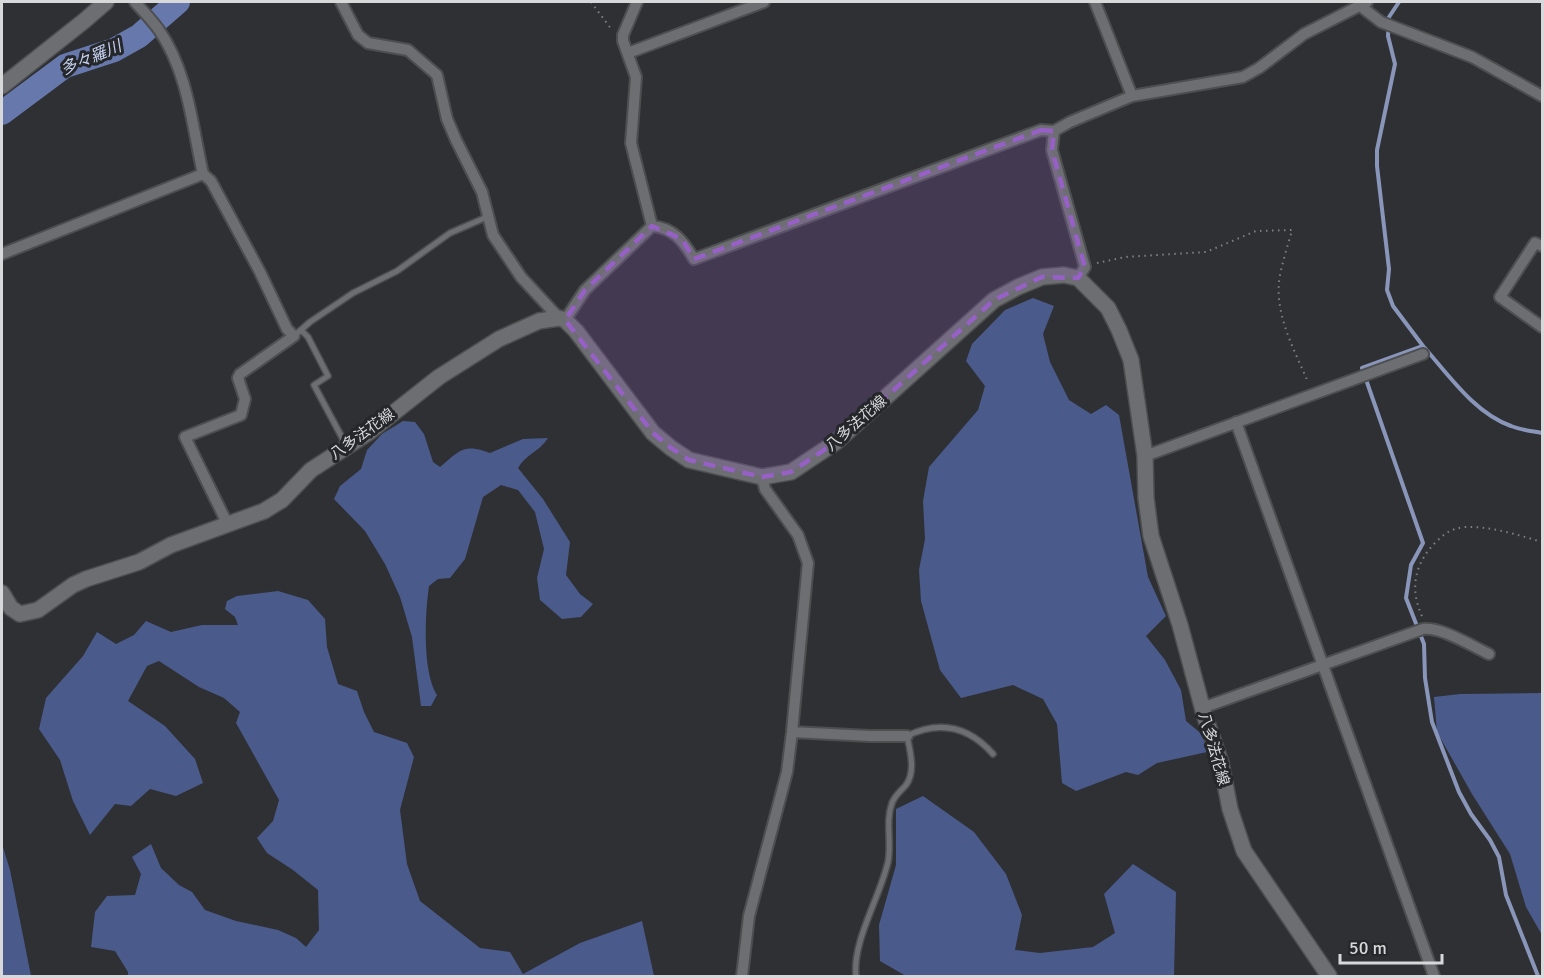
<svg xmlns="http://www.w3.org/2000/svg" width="1544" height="978" viewBox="0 0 1544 978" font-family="Signika,'Noto Sans JP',sans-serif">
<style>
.forest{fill:#4a5a8b}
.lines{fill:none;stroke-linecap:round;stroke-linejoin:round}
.stream{stroke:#8996ba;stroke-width:4}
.river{stroke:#6779ac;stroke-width:24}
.lane-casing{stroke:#4d4e50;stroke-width:8}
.street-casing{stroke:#4d4e50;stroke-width:14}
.secondary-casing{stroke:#4d4e50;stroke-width:18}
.path{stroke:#808184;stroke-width:2;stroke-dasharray:1.5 4.5;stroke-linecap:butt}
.lane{stroke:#6d6e72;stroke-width:5}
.street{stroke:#6d6e72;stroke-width:10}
.secondary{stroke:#6d6e72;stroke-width:15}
.marked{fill:#9760c7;fill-opacity:0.2;stroke:#9760c7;stroke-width:4.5;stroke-dasharray:12 8;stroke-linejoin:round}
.labels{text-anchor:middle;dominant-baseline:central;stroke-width:6;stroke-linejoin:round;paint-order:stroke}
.street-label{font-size:15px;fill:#d7d8da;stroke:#25272a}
.water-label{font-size:16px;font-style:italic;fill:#c6d2f1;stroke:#25272a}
</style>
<rect width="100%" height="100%" fill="#2f3034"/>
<!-- forest -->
<path class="forest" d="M 1033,298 L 1054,306 L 1043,334 L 1050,362 L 1069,400 L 1091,414 L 1106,405 L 1119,415 L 1148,577 L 1166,616 L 1146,636 L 1165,660 L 1181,690 L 1186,721 L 1204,736 L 1207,752 L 1157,763 L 1138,775 L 1126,772 L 1076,791 L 1062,783 L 1057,724 L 1043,699 L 1013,685 L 961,698 L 940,670 L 921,601 L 919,570 L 925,539 L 923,501 L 929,467 L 978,410 L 985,386 L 966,361 L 972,344 L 1005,310 Z
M 403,421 L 415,422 L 424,434 L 433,462 L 440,467 C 460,450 464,443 490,453 L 523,439 L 548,438 C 539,452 526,454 518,468 L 543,499 L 570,542 L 566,575 L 580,594 L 593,604 L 581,617 L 562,619 L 540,600 L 537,578 L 544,549 L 535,512 L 518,490 L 501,485 L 483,497 L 465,559 L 450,578 L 438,579 L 429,586 C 425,614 422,671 437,695 L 431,706 L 421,706 L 412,637 L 400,597 L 385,564 L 365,531 L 334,499 L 340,486 L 361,469 L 367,450 L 382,434 Z
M 278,591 L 308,600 L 325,619 L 327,647 L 338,684 L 357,691 L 364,712 L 374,732 L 407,743 L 414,757 L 400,810 L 407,864 L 420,901 L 480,948 L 510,952 L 523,974 L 580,943 L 642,921 L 654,976 L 128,976 L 128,972 L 115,951 L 91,947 L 95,912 L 107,896 L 135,895 L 141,874 L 132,857 L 151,844 L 161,868 L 179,885 L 192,892 L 205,910 L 236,921 L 278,930 L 296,938 L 306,947 L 319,930 L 318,890 L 293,870 L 267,853 L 257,838 L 273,821 L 279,800 L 236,723 L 240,712 L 224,698 L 199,687 L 159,661 L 147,666 L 128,701 L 165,726 L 195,759 L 203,783 L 176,796 L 150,789 L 131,806 L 115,804 L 90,835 L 73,801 L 60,760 L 39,729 L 46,698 L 83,656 L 97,632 L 116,644 L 134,635 L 146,621 L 171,632 L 202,625 L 238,625 L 235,617 L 225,609 L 227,601 L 237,596 Z
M 1542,693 L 1542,935 L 1526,907 L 1510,854 L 1472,794 L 1437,732 L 1434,697 L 1460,694 Z
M 923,796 L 974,832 L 1006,874 L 1022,915 L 1015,950 L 1040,953 L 1093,947 L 1115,933 L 1104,894 L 1133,864 L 1176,892 L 1174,976 L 906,976 L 880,961 L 879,925 L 896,865 L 896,809 Z
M 2,844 L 10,870 L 31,976 L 2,976 Z"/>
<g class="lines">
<!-- stream -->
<path class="stream" d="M 1399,2 L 1389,17 L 1388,36 L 1395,64 L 1377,150 L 1377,166 L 1389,269 L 1387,290 L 1393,306 L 1423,346 L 1362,368 L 1423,543 L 1411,565 L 1406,598 L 1424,644 L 1425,678 L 1432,722 L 1459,792 L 1471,814 L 1490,840 L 1499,857 L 1506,895 L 1538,976
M 1423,346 C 1448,374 1474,413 1511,426 C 1521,430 1532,431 1542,433"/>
<!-- river -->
<path class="river" d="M 2,113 L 65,66 L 114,50 L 139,36 L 178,2"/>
<!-- lane casing -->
<g class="lane-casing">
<path id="lane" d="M 301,330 L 308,337 L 328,376 L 314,385 L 346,445
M 294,336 L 310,322 L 353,293 L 397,271 L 450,233 L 487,217
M 856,976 C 852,942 880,897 888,862 C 892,843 885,822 892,803 C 895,795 901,791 906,785 C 916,772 910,750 907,736 C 940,720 969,727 993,754"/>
</g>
<!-- street casing -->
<g class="street-casing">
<path id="street" d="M 341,2 L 358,35 L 368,43 L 408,50 L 437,75 L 447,119 L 456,140 L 482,192 L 493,235 L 521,277 L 559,318
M 637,2 L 623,35 L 623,41 L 636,77 L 631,143 L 652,226
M 1095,2 L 1132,96
M 1359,5 L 1381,22 L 1472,57 L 1542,96
M 628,53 L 764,2
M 203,174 L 211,181 L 260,272 L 287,329 L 294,336 L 240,374 L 238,378 L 245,399 L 241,415 L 185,437 L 228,525
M 1542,246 L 1535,243 L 1500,297 L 1542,327
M 2,254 L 203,174 C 192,125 188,72 159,30 C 152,20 143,11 135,2
M 1078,278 L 1085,267 L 1052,150 L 1054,131 L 1070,122 L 1132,96 L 1243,77 L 1259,68 L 1304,34 L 1367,2
M 565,320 L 585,290 L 652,226 C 674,228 684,242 694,259 L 1041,130 L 1054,131
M 1236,422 L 1434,976
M 1145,456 L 1423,354
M 1202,708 L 1423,629 C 1442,627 1472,646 1489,654
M 792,732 L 870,736 L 907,736
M 742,976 L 749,916 L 787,772 L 792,732 L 808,563 L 798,535 L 765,489 L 762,477"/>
</g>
<!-- secondary casing -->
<g class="secondary-casing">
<path id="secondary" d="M 2,86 L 84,21 L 106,2
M 2,593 L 11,608 L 20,614 L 38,610 L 73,585 L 86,579 L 139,562 L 171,545 L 264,511 L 282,500 L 311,470 L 368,433 L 439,377 L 499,339 L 539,321 L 559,318 L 565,320 L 576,331 L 653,433 L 671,448 L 689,460 L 762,477 L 791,472 L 836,442 L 994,300 L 1018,287 L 1042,277 L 1064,275 L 1078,278 L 1108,308 L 1119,330 L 1131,360 L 1145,456 L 1146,498 L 1151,536 L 1180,625 L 1204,714 L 1221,763 L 1230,809 L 1244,851 L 1329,976"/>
</g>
<!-- path -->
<path class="path" d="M 591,2 L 612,30
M 1097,263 L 1125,257 L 1206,252 L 1256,231 L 1292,230 C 1288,245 1283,260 1280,275 C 1273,312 1294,349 1308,382
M 1422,616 C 1409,588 1415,562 1437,541 C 1445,533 1453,528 1465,527 C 1491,526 1518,535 1542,542"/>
<!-- lane -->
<use href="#lane" class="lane"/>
<!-- street -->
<use href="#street" class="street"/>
<!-- secondary -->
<use href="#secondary" class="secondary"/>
</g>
<!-- marked area -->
<path class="marked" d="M 1041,130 L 1054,131 L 1052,150 L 1085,267 L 1078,278 L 1042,277 L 994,300 L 836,442 L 791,472 L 762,477 L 689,460 L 671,448 L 653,433 L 565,320 L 585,290 L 652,226 L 682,239 L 694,259 Z"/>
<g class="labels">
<!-- street labels -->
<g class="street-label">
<text transform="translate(856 423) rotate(-41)">八多法花線</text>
<text transform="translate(362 434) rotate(-36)">八多法花線</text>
<text transform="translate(1214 749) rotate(74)">八多法花線</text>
</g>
<!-- water labels -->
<g class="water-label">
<text transform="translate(91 58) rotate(-23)">多々羅川</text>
</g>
</g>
<!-- border -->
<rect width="1544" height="978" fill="none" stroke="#d7d8da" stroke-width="6"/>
<!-- scale -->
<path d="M1340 954v9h102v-9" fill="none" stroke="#d7d8da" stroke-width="3"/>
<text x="1349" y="954" font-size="18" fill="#d7d8da" stroke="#25272a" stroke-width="4.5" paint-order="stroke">50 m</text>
</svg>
